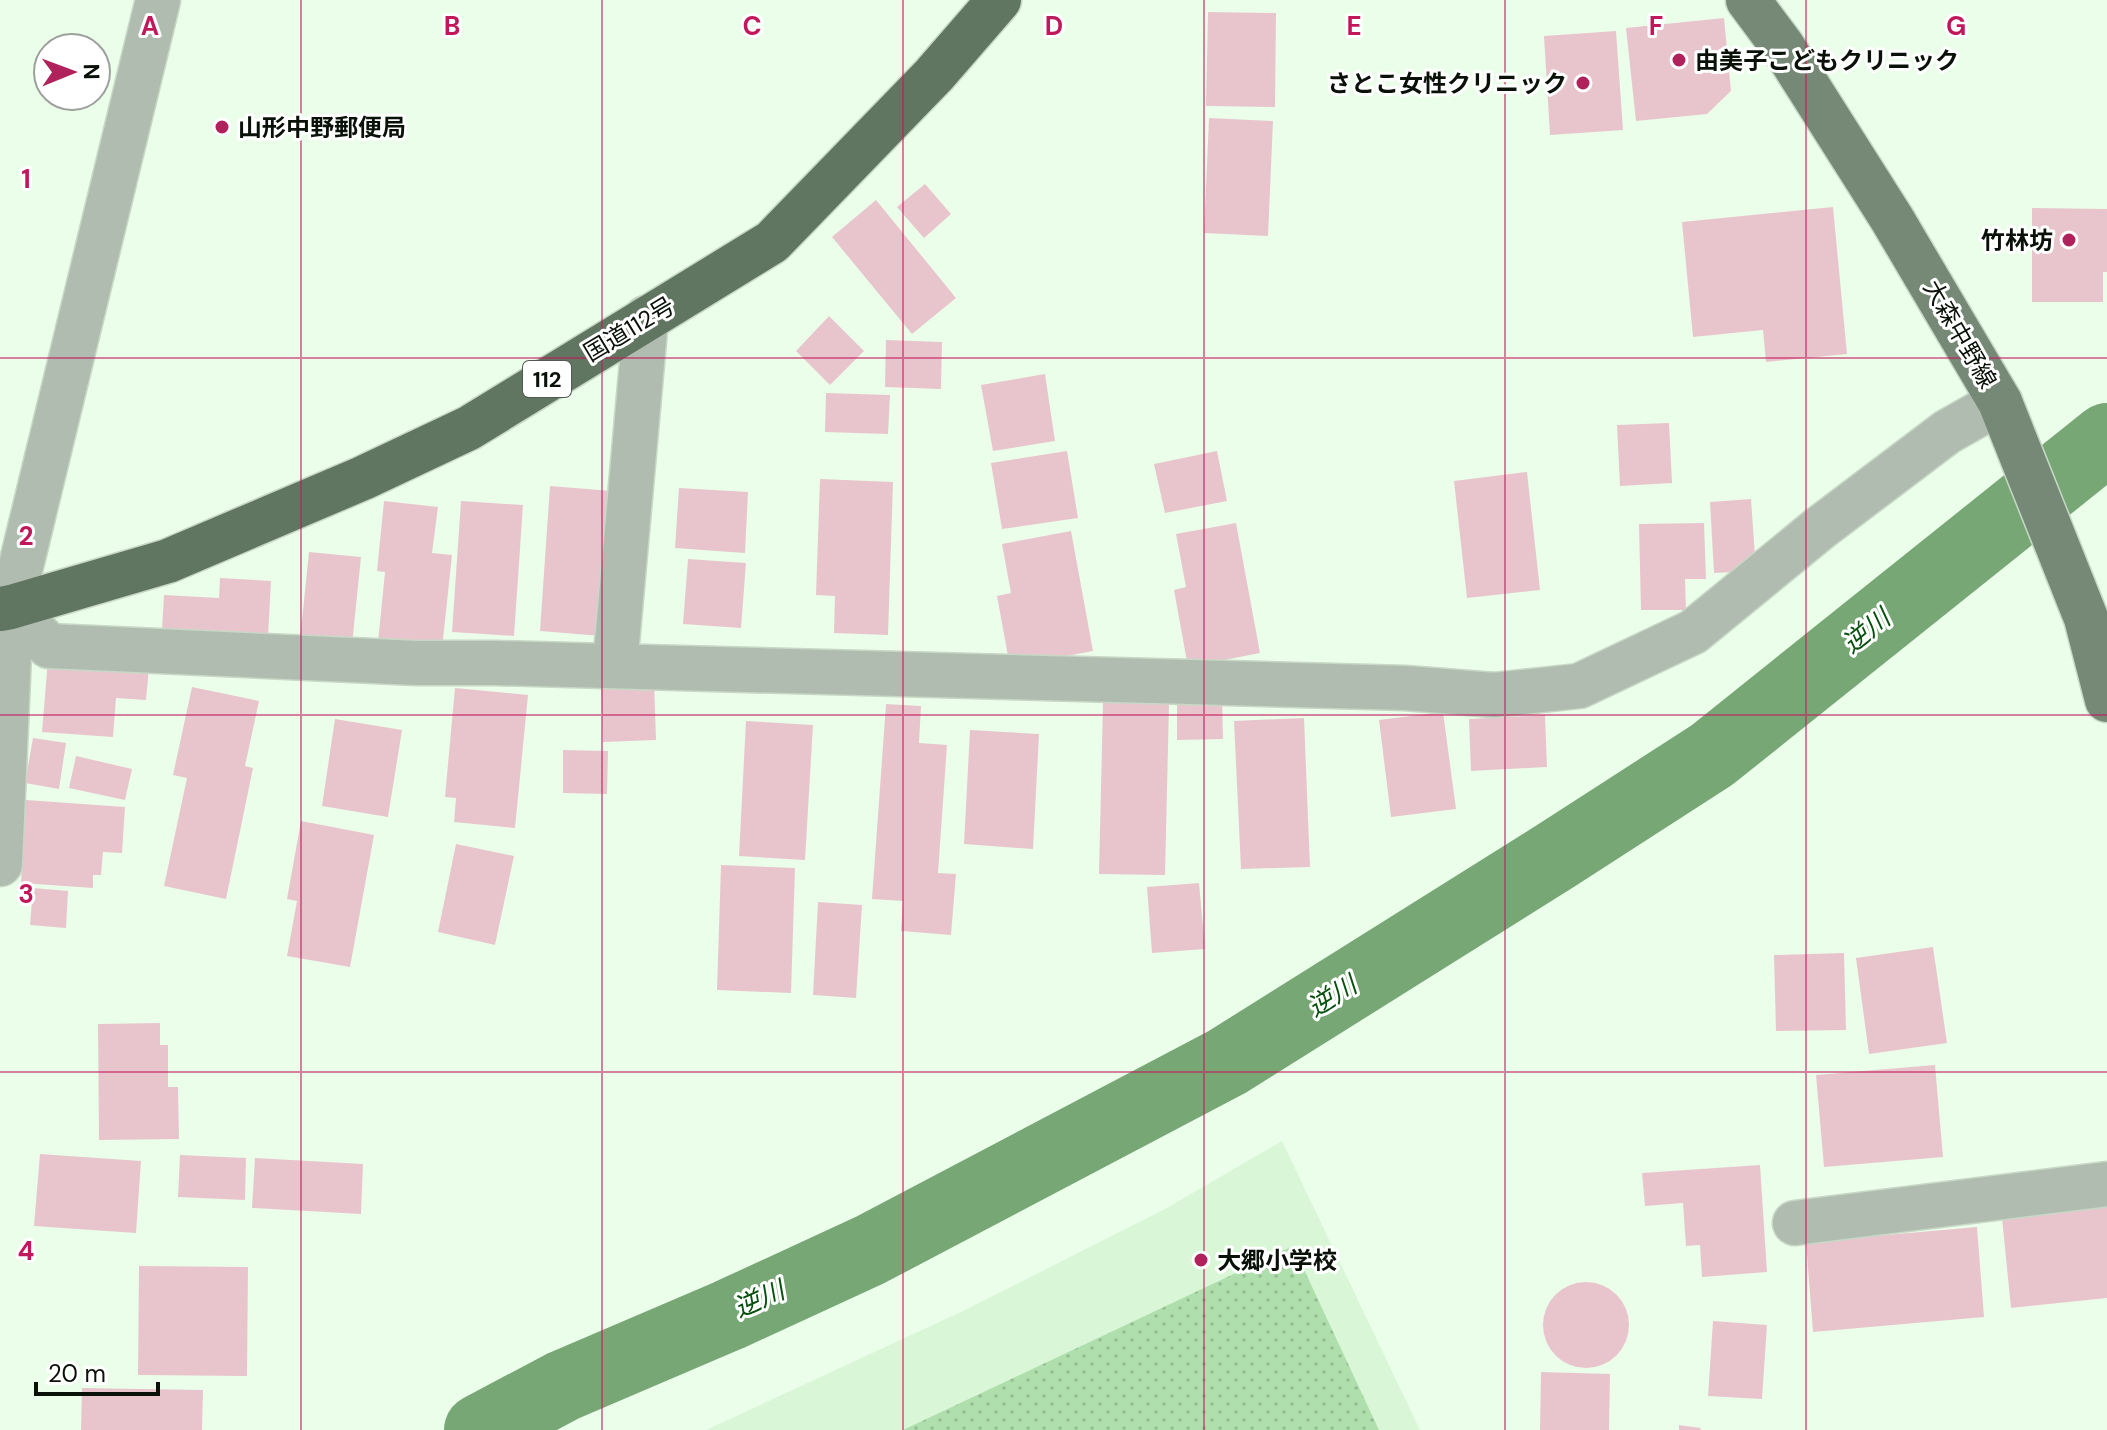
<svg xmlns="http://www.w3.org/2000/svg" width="2107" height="1430" viewBox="0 0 2107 1430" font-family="'DM Sans','Noto Sans JP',sans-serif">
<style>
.built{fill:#d9f7d7}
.park{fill:url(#park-dots)}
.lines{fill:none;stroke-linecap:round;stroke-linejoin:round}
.river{stroke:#78a776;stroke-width:72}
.building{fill:#e8c5cd}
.minor-casing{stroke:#c7d8c6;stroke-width:47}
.major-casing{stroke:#c7d8c6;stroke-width:47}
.highway-casing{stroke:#c7d8c6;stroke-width:47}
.minor{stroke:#b1bcb1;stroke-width:44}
.major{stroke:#768976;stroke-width:44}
.highway{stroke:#617660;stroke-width:44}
.grid{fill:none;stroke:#c2185b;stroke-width:2;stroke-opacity:0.55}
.poi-dot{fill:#b0225c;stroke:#fff;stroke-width:3}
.labels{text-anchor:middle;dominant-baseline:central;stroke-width:6;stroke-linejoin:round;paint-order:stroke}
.shield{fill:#fff;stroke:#535853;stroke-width:2}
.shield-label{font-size:22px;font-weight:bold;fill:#091109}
.poi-label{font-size:24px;font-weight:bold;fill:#091109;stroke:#fff;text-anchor:start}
.street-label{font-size:24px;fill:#091109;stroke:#fff}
.water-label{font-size:26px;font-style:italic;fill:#08500f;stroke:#fff}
.grid-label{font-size:26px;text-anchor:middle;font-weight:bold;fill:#c2185b;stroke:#fff;stroke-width:6;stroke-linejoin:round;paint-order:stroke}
</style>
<defs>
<pattern id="park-dots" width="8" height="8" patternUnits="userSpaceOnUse" patternTransform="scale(2)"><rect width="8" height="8" fill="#afdfad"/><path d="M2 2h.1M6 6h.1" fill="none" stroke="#95be94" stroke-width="1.8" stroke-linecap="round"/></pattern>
</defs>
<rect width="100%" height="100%" fill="#ebfeea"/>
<!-- built -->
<path class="built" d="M 1282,1141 L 1420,1430 L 706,1430 L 963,1311 L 1165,1209 Z"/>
<!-- park -->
<path class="park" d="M 1293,1246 L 1379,1430 L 903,1430 Z"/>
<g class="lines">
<!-- river -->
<path class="river" d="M 480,1430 L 563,1386 L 729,1315 L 870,1250 L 1227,1062 L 1557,855 L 1712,755 L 2107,439"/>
</g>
<!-- building -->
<path class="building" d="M 1208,12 L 1276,13 L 1275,107 L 1206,106 Z
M 1724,18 L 1731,91 L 1707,114 L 1636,121 L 1626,28 Z
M 1616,31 L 1623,130 L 1550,135 L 1544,36 Z
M 1209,118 L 1273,121 L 1268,236 L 1204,233 Z
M 925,184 L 951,214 L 924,238 L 897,207 Z
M 876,200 L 956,298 L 912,334 L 832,237 Z
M 1833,207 L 1847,354 L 1766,362 L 1763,330 L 1693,337 L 1682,222 Z
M 2032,208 L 2107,209 L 2107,272 L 2103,272 L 2103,302 L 2032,302 Z
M 829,316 L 864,351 L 830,385 L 796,351 Z
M 886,340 L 942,342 L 941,389 L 885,387 Z
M 1045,374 L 1055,441 L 993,451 L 981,385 Z
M 826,393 L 890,395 L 888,434 L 825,432 Z
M 1669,423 L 1672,483 L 1620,486 L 1617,425 Z
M 1067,451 L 1078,518 L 1002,529 L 991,463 Z
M 1217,451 L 1227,501 L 1165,513 L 1154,464 Z
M 1527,472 L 1540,590 L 1467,598 L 1454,481 Z
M 820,479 L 893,482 L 888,635 L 834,633 L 835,596 L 816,595 Z
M 550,486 L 624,492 L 613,637 L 540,631 Z
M 679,488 L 748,492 L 745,553 L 675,548 Z
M 1751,499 L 1756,571 L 1714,573 L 1710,502 Z
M 384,501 L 438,507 L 432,553 L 452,555 L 442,649 L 378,642 L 385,572 L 377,571 Z
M 461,501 L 523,505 L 514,636 L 452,632 Z
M 1236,523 L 1260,653 L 1188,667 L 1174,590 L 1186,587 L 1176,534 Z
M 1704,523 L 1706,579 L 1685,579 L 1686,610 L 1641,610 L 1639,524 Z
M 1071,531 L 1093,651 L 1010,667 L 997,596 L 1011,593 L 1002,544 Z
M 309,552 L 361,557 L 352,645 L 300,640 Z
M 688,559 L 746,563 L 741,628 L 683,624 Z
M 220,578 L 271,581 L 268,637 L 162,630 L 164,595 L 219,598 Z
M 48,659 L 149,668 L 146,700 L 116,698 L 113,737 L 42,732 Z
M 654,681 L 656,740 L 603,742 L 601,683 Z
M 192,687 L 259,701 L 245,766 L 253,768 L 226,899 L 164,886 L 187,778 L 173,775 Z
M 455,688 L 528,695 L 515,828 L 454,822 L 456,798 L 445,797 Z
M 1222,697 L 1223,739 L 1177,740 L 1177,698 Z
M 1103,702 L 1169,704 L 1165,875 L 1099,874 Z
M 886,704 L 921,706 L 919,743 L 947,745 L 938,873 L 956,874 L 951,935 L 901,931 L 903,901 L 872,899 Z
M 1443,712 L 1456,809 L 1391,817 L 1379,720 Z
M 1545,715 L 1547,767 L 1471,771 L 1469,719 Z
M 1304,718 L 1310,867 L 1241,869 L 1234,721 Z
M 335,719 L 402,730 L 388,817 L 322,806 Z
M 746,721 L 813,725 L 805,860 L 739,856 Z
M 970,730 L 1039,734 L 1033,849 L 964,844 Z
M 33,738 L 66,743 L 59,789 L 25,783 Z
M 563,750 L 608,751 L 607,794 L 563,793 Z
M 76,756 L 132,769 L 125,800 L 69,788 Z
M 26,800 L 125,807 L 122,853 L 103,852 L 101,875 L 93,875 L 93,888 L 21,883 Z
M 301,821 L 374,835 L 350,967 L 287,956 L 297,901 L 287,899 Z
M 456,844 L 514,856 L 495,945 L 438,932 Z
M 721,865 L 795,868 L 791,993 L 717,990 Z
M 1199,883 L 1205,949 L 1152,953 L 1147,887 Z
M 33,888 L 68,891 L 66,928 L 30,925 Z
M 818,902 L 862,905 L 856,998 L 813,995 Z
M 1933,947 L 1947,1043 L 1869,1054 L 1856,958 Z
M 1844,953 L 1846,1030 L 1776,1031 L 1774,955 Z
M 160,1023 L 160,1045 L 168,1045 L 168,1087 L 178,1087 L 179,1139 L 99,1140 L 98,1024 Z
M 1935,1065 L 1943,1157 L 1824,1167 L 1816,1075 Z
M 40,1154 L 141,1161 L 136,1233 L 34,1226 Z
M 180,1155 L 246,1158 L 245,1200 L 178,1197 Z
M 255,1158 L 363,1164 L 361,1214 L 252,1208 Z
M 1760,1165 L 1767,1272 L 1702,1277 L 1700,1245 L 1686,1246 L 1683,1203 L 1645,1206 L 1642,1173 Z
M 2107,1207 L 2107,1298 L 2011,1308 L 2002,1218 Z
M 1977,1227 L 1984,1317 L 1813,1332 L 1806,1242 Z
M 139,1266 L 248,1267 L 247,1376 L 138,1375 Z
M1543 1325a43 43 0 1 1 86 0a43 43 0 1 1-86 0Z
M 1713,1321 L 1767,1325 L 1762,1399 L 1708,1396 Z
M 1541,1372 L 1610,1374 L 1609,1430 L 1540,1430 Z
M 82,1388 L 203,1390 L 202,1430 L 81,1430 Z
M 1679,1425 L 1701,1428 L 1700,1430 L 1679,1430 Z"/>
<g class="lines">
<!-- minor casing -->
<g class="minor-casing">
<path id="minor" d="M 11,607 L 49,646 L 417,663 L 496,663 L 1405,688 L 1494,695 L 1579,686 L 1693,632 L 1820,528 L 1947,432 L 2000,402
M 615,665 L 646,318
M 0,864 L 11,607 L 158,0
M 1795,1223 L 2107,1184"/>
</g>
<!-- major casing -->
<g class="major-casing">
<path id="major" d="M 1748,0 L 1783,47 L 1892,219 L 2000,402 L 2086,618 L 2107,700"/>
</g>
<!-- highway casing -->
<g class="highway-casing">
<path id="highway" d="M 0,609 L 11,607 L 168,561 L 363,478 L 469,428 L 772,242 L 934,75 L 999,0"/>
</g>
<!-- minor -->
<use href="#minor" class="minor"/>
<!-- major -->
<use href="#major" class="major"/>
<!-- highway -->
<use href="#highway" class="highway"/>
</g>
<!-- grid -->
<path class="grid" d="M 301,0 L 301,1430M 602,0 L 602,1430M 903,0 L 903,1430M 1204,0 L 1204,1430M 1505,0 L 1505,1430M 1806,0 L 1806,1430M 0,358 L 2107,358M 0,715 L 2107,715M 0,1072 L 2107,1072"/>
<!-- markers -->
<g class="poi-dot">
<circle cx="1679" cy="60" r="8"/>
<circle cx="1583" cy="83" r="8"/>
<circle cx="222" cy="127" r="8"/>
<circle cx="2069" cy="240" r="8"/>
<circle cx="1201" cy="1260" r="8"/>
</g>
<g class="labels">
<!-- shield labels -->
<rect class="shield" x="523" y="361" width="48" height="36" rx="6"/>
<g class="shield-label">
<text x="547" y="379">112</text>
</g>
<!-- poi labels -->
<g class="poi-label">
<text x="1695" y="60">由美子こどもクリニック</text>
<text x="1567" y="83" text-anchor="end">さとこ女性クリニック</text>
<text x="238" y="127">山形中野郵便局</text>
<text x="2053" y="240" text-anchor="end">竹林坊</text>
<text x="1217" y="1260">大郷小学校</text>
</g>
<!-- street labels -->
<g class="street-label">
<text transform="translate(629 329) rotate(-31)">国道112号</text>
<text transform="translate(1960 334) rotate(60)">大森中野線</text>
</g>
<!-- water labels -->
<g class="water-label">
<text transform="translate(1866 631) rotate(-39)">逆川</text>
<text transform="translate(1332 996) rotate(-32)">逆川</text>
<text transform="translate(759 1299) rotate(-24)">逆川</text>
</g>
</g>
<g class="grid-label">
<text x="150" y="35">A</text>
<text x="452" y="35">B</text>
<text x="752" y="35">C</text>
<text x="1054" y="35">D</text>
<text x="1354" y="35">E</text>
<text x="1656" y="35">F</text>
<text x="1956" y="35">G</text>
<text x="26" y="188">1</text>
<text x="26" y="545">2</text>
<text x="26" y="903">3</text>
<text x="26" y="1260">4</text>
</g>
<!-- north arrow -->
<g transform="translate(72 72) rotate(89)"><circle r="38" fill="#ffffff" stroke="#9da09d" stroke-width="2"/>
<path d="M0-6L14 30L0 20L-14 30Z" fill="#b0225c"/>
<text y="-12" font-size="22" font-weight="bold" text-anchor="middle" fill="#091109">N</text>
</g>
<!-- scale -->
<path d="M36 1382v12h122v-12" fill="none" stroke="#091109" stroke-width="4"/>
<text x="48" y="1382" font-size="24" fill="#091109" stroke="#ffffff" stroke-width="6" paint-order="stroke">20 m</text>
</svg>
